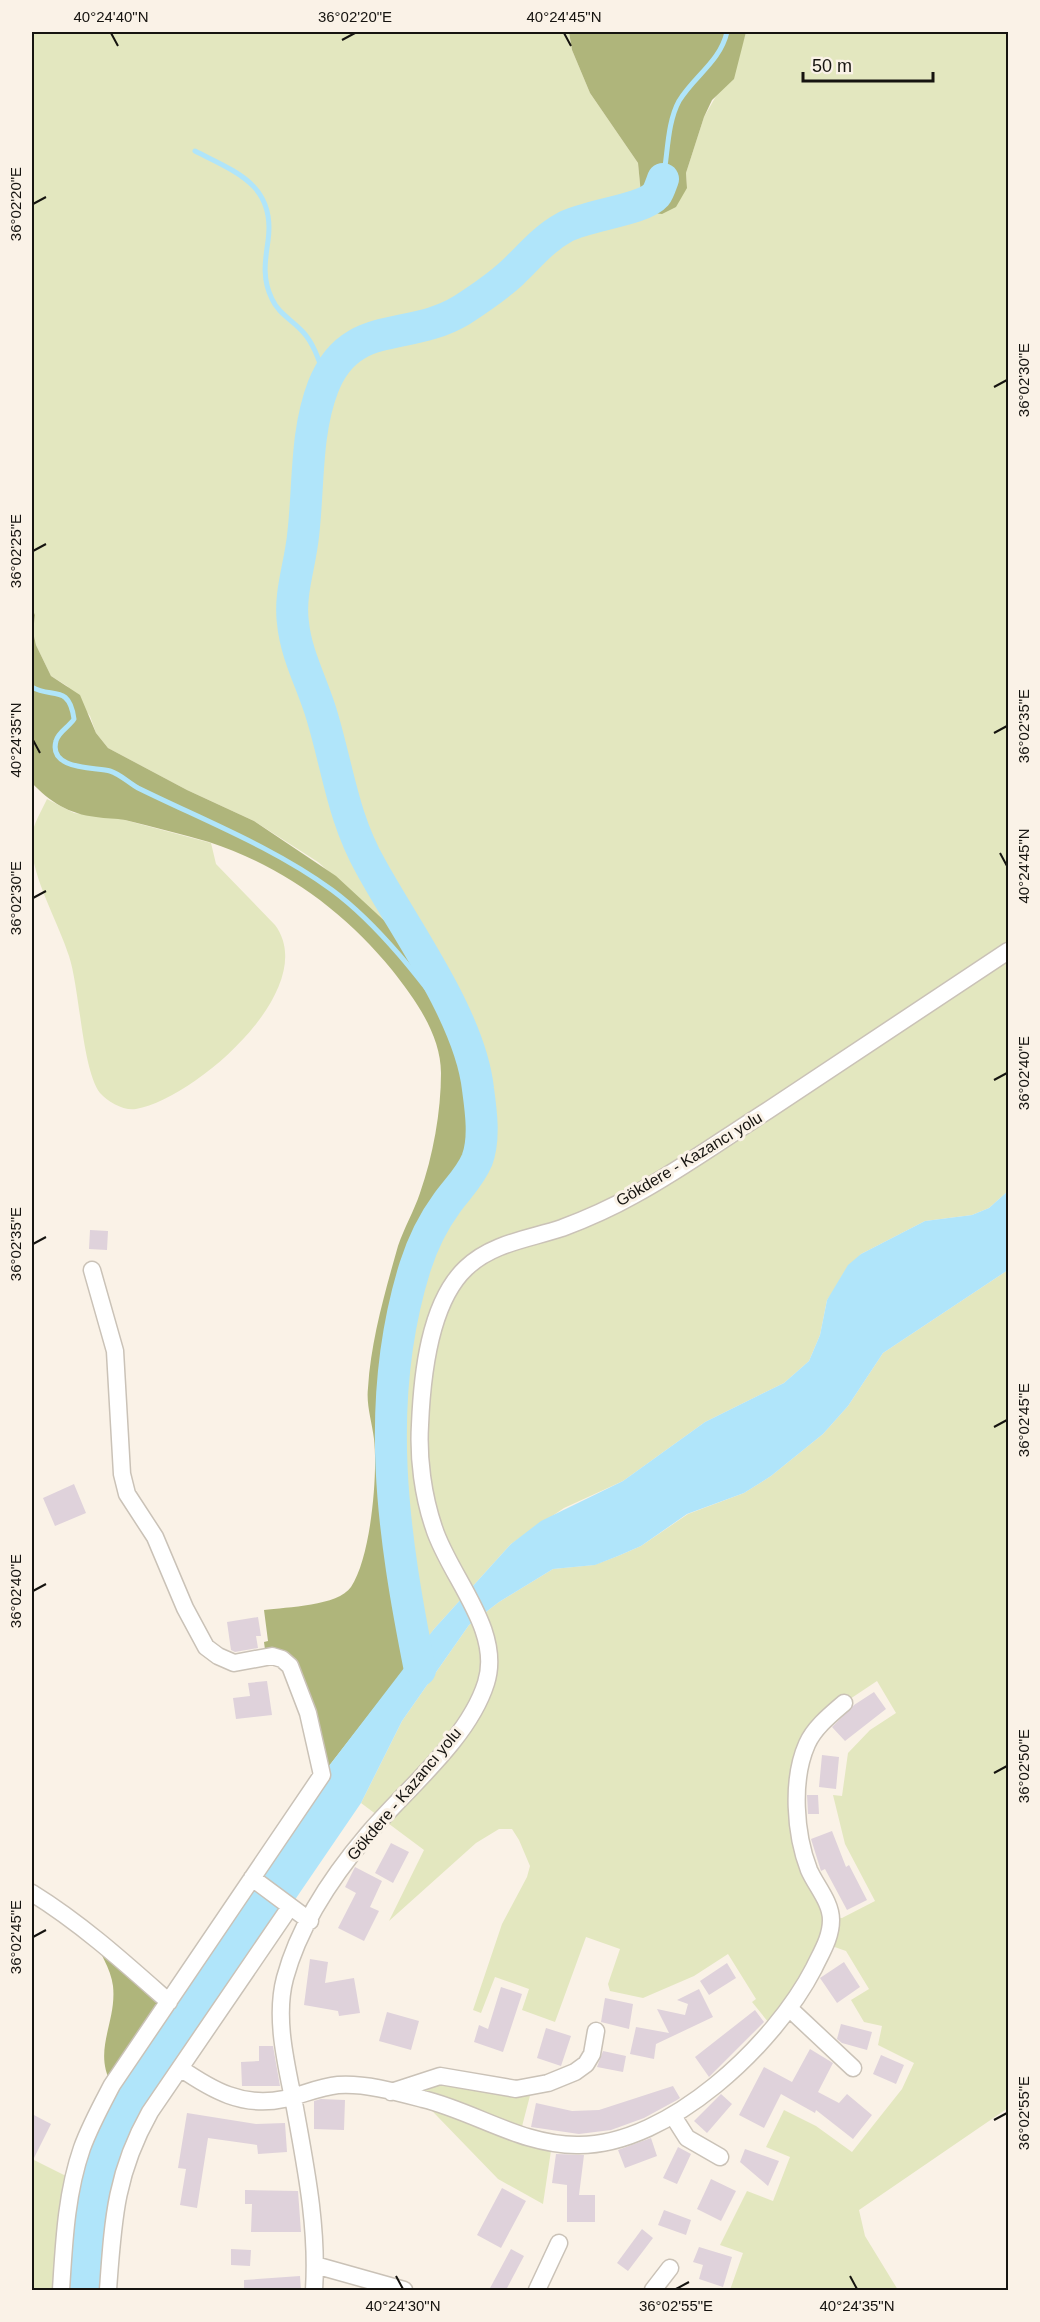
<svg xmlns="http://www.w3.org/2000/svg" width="1040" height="2322" viewBox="0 0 1040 2322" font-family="Arial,sans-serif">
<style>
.green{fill:#e3e7bf;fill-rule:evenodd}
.forest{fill:#afb57b}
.water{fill:#b0e5fa}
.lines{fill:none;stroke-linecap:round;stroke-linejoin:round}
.stream{stroke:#b0e5fa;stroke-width:5}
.river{stroke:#b0e5fa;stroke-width:32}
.building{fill:#dfd2db}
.minor-casing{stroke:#cac2b7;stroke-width:19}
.minor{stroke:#fff;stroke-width:16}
.ticks{fill:none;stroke:#161410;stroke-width:2}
.labels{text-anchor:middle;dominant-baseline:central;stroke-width:6;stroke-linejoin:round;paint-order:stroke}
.street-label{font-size:16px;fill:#161410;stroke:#faf2e7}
.neatline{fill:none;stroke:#161410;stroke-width:2}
.ticks-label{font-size:15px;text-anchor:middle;fill:#161410}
</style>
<rect width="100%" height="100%" fill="#faf2e7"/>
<!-- green -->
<path class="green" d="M 32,32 L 569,32 L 572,50 L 590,93 L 638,163 L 641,194 L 687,188 L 686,173 L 704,117 L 738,58 L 746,32 L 1008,32 L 1008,1191 L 989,1208 L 972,1215 L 925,1221 L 861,1254 L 827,1300 L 820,1335 L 809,1361 L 784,1383 L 705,1422 L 623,1481 L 564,1508 L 511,1544 L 434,1629 L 417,1653 C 403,1583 390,1513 389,1441 C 389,1408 395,1374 399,1341 C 405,1304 413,1266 429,1232 C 439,1213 453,1196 466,1180 L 463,1036 L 389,925 L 318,862 L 254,821 L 187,790 L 108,748 L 96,733 L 90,716 L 67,686 L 51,676 L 36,645 L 33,632 L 35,615 L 32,608 Z
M 47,799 L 74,813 L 121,819 L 211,843 L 216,864 L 275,925 C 322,988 195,1099 136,1109 C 124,1111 108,1102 100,1093 C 82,1069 80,990 69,956 C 59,923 27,869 32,836 C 33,824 42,810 47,799 Z
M 1008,1270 L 1008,2108 L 859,2210 L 865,2236 L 898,2290 L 730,2290 L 743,2253 L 720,2245 L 747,2191 L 773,2201 L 790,2157 L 766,2147 L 784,2110 L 816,2126 L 852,2152 L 902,2089 L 914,2063 L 878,2045 L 882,2026 L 864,2022 L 851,2000 L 869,1989 L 846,1951 L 826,1944 L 773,2028 L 752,2002 L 756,1999 L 728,1954 L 694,1976 L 643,1998 L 610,1991 L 608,1984 L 620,1949 L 586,1937 L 555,2022 L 522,2010 L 529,1989 L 495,1977 L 481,2013 L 473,2010 L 502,1924 L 527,1877 L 530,1866 L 519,1840 L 512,1829 L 499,1829 L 476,1843 L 389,1921 L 424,1850 L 361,1803 L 402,1721 L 469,1625 L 499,1602 L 553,1569 L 594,1565 L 618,1556 L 641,1546 L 688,1514 L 744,1493 L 771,1476 L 823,1434 L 848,1406 L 883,1353 ZM 877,1681 L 896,1713 L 870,1730 L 848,1753 L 842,1796 L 833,1795 L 845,1844 L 875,1901 L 842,1918 L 832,1917 L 797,1813 L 816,1729 L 844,1703 Z
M 423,2080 L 532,2088 L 520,2134 L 552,2144 L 543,2204 L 498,2179 L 407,2085 Z
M 32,2159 L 74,2180 L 61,2290 L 32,2290 Z"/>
<!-- forest -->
<path class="forest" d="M 569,32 L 746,32 L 734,79 L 712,100 L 704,117 L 686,173 L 687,188 L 676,207 L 662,214 L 653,213 L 641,194 L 638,163 L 590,93 L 572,50 Z
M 32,608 L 35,615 L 33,632 L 36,645 L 51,676 L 80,695 L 96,733 L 108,748 L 187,790 L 254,821 L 336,876 L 389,925 L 463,1036 L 478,1085 L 481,1131 L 478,1156 L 466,1180 L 446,1204 L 430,1231 L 416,1266 L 403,1321 L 393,1386 L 389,1440 L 393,1511 L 417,1653 L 322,1775 L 290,1666 L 266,1657 L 264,1642 L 268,1641 L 264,1610 C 287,1607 338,1606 351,1587 C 371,1557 378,1474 374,1439 C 372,1422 366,1405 368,1388 C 371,1340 385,1292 398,1246 C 404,1228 414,1211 420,1193 C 433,1156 441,1112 441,1073 C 441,1035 415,999 392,970 C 344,911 282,866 209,842 C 182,834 153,827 125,820 C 116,818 106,819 96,817 C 69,814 50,802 32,783 Z
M 92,1935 L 169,2002 L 112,2085 C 92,2050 117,2023 113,1986 C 111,1969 99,1951 92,1935 Z"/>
<!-- water -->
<path class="water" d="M 1008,1191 L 1008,1270 L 883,1353 L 848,1406 L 823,1434 L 771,1476 L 744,1493 L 687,1514 L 641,1546 L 618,1556 L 595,1565 L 553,1569 L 499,1602 L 469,1625 L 402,1721 L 361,1803 L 150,2112 L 134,2140 L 108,2290 L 61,2290 L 67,2214 L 95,2118 L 322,1775 L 434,1629 L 511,1544 L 541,1521 L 623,1481 L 705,1422 L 784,1383 L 809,1361 L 820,1335 L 827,1300 L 848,1265 L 861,1254 L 925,1221 L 972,1215 L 989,1208 Z"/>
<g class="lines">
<!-- stream -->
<path class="stream" d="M 195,151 C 236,172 276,185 268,241 C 265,261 262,279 272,299 C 278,313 292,320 303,332 C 315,345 320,364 326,381
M 663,179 C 668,154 667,123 679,101 C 694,76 720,62 727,32
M 32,687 C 51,699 69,683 74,719 C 69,727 58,732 56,741 C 48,770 95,767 110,771 C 120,774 129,783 138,788 C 203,820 273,847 332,890 C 382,927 426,987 463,1036"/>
<!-- river -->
<path class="river" d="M 420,1670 C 393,1535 373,1402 415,1267 C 422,1245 433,1222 447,1203 C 457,1189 470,1177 477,1160 C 485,1139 481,1111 478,1089 C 470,1017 406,931 371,867 C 343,818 338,769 322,716 C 313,685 296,655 293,623 C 289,593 300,566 303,536 C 309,487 305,434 323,387 C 350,317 408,343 462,310 C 479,299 497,287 512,273 C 530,256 543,239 565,227 C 587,215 643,210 656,195 C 659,191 661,184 663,179"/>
</g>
<!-- building -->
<path class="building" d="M 90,1230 L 108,1231 L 107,1250 L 89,1249 Z
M 74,1484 L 86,1513 L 55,1526 L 43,1498 Z
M 258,1617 L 261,1636 L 256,1636 L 258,1648 L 235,1652 L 231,1650 L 227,1622 Z
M 267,1681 L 272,1715 L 236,1719 L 233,1698 L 250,1696 L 248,1683 Z
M 874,1692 L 886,1709 L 845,1741 L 832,1727 L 854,1705 Z
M 822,1755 L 839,1757 L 836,1789 L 819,1787 Z
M 807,1795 L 818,1795 L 819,1814 L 808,1814 Z
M 832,1831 L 846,1867 L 849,1865 L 867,1900 L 847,1910 L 825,1869 L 821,1871 L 811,1839 Z
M 391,1843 L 409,1852 L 393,1883 L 375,1873 Z
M 355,1867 L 382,1881 L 370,1907 L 379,1911 L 364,1941 L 338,1928 L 356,1893 L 345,1887 Z
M 310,1959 L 328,1962 L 325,1983 L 354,1978 L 360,2013 L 339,2016 L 338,2011 L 304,2005 Z
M 844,1962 L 860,1987 L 837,2003 L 820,1978 Z
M 727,1963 L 736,1978 L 709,1995 L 700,1981 Z
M 501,1987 L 522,1994 L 503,2052 L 474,2042 L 479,2025 L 488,2029 Z
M 699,1989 L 713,2017 L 656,2044 L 654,2059 L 630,2054 L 636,2027 L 669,2033 L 657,2009 L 685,2015 L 688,2004 L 677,2000 Z
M 605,1998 L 633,2004 L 629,2029 L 601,2022 Z
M 755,2010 L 764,2022 L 709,2077 L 695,2057 Z
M 387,2012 L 419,2021 L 411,2050 L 379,2041 Z
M 841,2024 L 872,2032 L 867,2050 L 842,2043 L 837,2039 Z
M 546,2028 L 571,2036 L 561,2066 L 537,2058 Z
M 259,2046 L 273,2046 L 280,2086 L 242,2086 L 241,2062 L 259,2061 Z
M 810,2049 L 833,2063 L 818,2092 L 839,2103 L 847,2094 L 872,2115 L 853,2139 L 816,2110 L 815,2113 L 781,2094 L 764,2128 L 739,2115 L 764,2067 L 792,2082 Z
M 603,2051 L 626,2056 L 623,2072 L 597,2067 Z
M 881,2055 L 904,2065 L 896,2084 L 873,2074 Z
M 673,2086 L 680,2098 L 677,2100 L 644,2118 L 611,2130 L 579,2134 L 531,2127 L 536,2103 L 572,2111 L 599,2110 Z
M 721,2094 L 732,2104 L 707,2133 L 694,2121 Z
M 321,2099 L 345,2100 L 344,2130 L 314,2129 L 314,2101 Z
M 187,2113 L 256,2124 L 285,2123 L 287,2152 L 258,2154 L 257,2145 L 208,2138 L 197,2208 L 180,2205 L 186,2169 L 178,2168 Z
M 32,2114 L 51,2124 L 32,2162 Z
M 651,2138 L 657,2156 L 625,2168 L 618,2150 Z
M 678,2147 L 691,2154 L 677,2184 L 663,2178 Z
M 745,2149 L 779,2161 L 768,2186 L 740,2162 Z
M 556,2154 L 584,2155 L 579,2195 L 595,2195 L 595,2222 L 567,2222 L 567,2185 L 552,2183 Z
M 711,2179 L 736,2191 L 721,2221 L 697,2209 Z
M 502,2188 L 526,2201 L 501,2248 L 477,2235 Z
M 245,2190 L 298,2191 L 301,2232 L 251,2232 L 252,2204 L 245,2204 Z
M 664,2210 L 691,2220 L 686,2235 L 658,2225 Z
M 642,2229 L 653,2238 L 628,2271 L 617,2263 Z
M 699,2247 L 732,2257 L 723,2287 L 699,2279 L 703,2265 L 693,2262 Z
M 231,2249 L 251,2250 L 250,2266 L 231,2265 Z
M 511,2249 L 524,2256 L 506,2290 L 489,2290 Z
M 300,2276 L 301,2290 L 244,2290 L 244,2280 Z"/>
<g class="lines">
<!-- minor casing -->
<g class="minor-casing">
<path id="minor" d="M 252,1878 L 310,1921
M 32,1893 C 82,1924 125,1963 169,2002
M 790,2009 L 853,2068
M 180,2068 C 212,2090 243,2108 284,2099 C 302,2095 319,2087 338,2085 C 365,2083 397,2092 423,2099 C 476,2112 523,2146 579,2145 C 669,2145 775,2044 814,1968 C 821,1953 831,1938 831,1920 C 831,1902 816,1886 809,1870 C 795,1834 791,1780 807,1744 C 814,1728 830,1715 844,1703
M 391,2092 L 440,2076 L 516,2089 L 548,2083 L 575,2072 L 586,2064 L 592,2054 L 596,2031
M 673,2116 L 687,2138 L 720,2157
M 315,2265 L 404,2290
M 61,2290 C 64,2243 66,2194 82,2148 C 90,2126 101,2106 112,2085 L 322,1775 L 308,1713 L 290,1666 L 282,1659 L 272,1656 L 234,1663 L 218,1656 L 206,1647 L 185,1608 L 155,1537 L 127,1494 L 122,1474 L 115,1351 L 92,1270
M 108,2290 C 113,2221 115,2174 150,2112 L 290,1907
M 314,2290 C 318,2228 306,2169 295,2108 C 287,2067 274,2019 285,1978 C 299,1926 334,1874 368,1834 C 406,1789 468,1740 486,1683 C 503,1630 449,1576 434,1528 C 423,1496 418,1458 420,1425 C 422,1376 429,1303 466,1268 C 492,1243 529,1239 562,1228 C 586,1219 611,1208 634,1195 C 680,1170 723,1139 767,1111 C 848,1058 928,1004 1008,951
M 537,2290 L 559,2243
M 653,2290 L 670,2268"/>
</g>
<!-- minor -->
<use href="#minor" class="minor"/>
</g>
<!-- ticks -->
<path class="ticks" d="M 111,33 L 118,46M 564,33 L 571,46M 342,40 L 355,33M 33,204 L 46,197M 994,387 L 1007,380M 33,551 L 46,544M 994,733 L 1007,726M 33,740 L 40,753M 1000,853 L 1007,866M 33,898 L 46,891M 994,1080 L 1007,1073M 33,1244 L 46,1237M 994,1427 L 1007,1420M 33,1591 L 46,1584M 994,1773 L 1007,1766M 33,1937 L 46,1930M 994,2120 L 1007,2113M 396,2276 L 403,2289M 850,2276 L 857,2289M 676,2289 L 689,2282"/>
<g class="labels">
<!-- street labels -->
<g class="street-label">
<text transform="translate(689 1159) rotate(-31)">Gökdere - Kazancı yolu</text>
<text transform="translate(404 1794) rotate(-50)">Gökdere - Kazancı yolu</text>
</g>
</g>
<!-- border -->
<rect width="1040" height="2322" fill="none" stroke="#faf2e7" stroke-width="66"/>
<!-- scale -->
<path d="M803 72v9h130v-9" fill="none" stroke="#161410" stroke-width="3"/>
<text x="812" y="72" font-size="18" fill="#161410" stroke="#faf2e7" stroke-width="4.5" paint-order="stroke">50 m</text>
<rect x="33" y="33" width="974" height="2256" class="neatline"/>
<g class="ticks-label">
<text x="111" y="22">40°24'40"N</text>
<text x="355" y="22">36°02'20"E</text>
<text x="564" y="22">40°24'45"N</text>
<text transform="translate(16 204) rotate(-90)" y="5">36°02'20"E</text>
<text transform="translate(1024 380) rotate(-90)" y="5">36°02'30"E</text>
<text transform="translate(16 551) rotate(-90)" y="5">36°02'25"E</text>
<text transform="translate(1024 726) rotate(-90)" y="5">36°02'35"E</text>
<text transform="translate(16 740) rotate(-90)" y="5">40°24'35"N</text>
<text transform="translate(1024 866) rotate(-90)" y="5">40°24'45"N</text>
<text transform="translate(16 898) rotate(-90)" y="5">36°02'30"E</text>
<text transform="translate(1024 1073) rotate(-90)" y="5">36°02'40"E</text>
<text transform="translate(16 1244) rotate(-90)" y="5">36°02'35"E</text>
<text transform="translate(1024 1420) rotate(-90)" y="5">36°02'45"E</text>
<text transform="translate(16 1591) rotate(-90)" y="5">36°02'40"E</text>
<text transform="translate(1024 1766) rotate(-90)" y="5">36°02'50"E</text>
<text transform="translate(16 1937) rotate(-90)" y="5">36°02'45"E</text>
<text transform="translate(1024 2113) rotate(-90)" y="5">36°02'55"E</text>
<text x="403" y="2311">40°24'30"N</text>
<text x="676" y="2311">36°02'55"E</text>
<text x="857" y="2311">40°24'35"N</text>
</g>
</svg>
